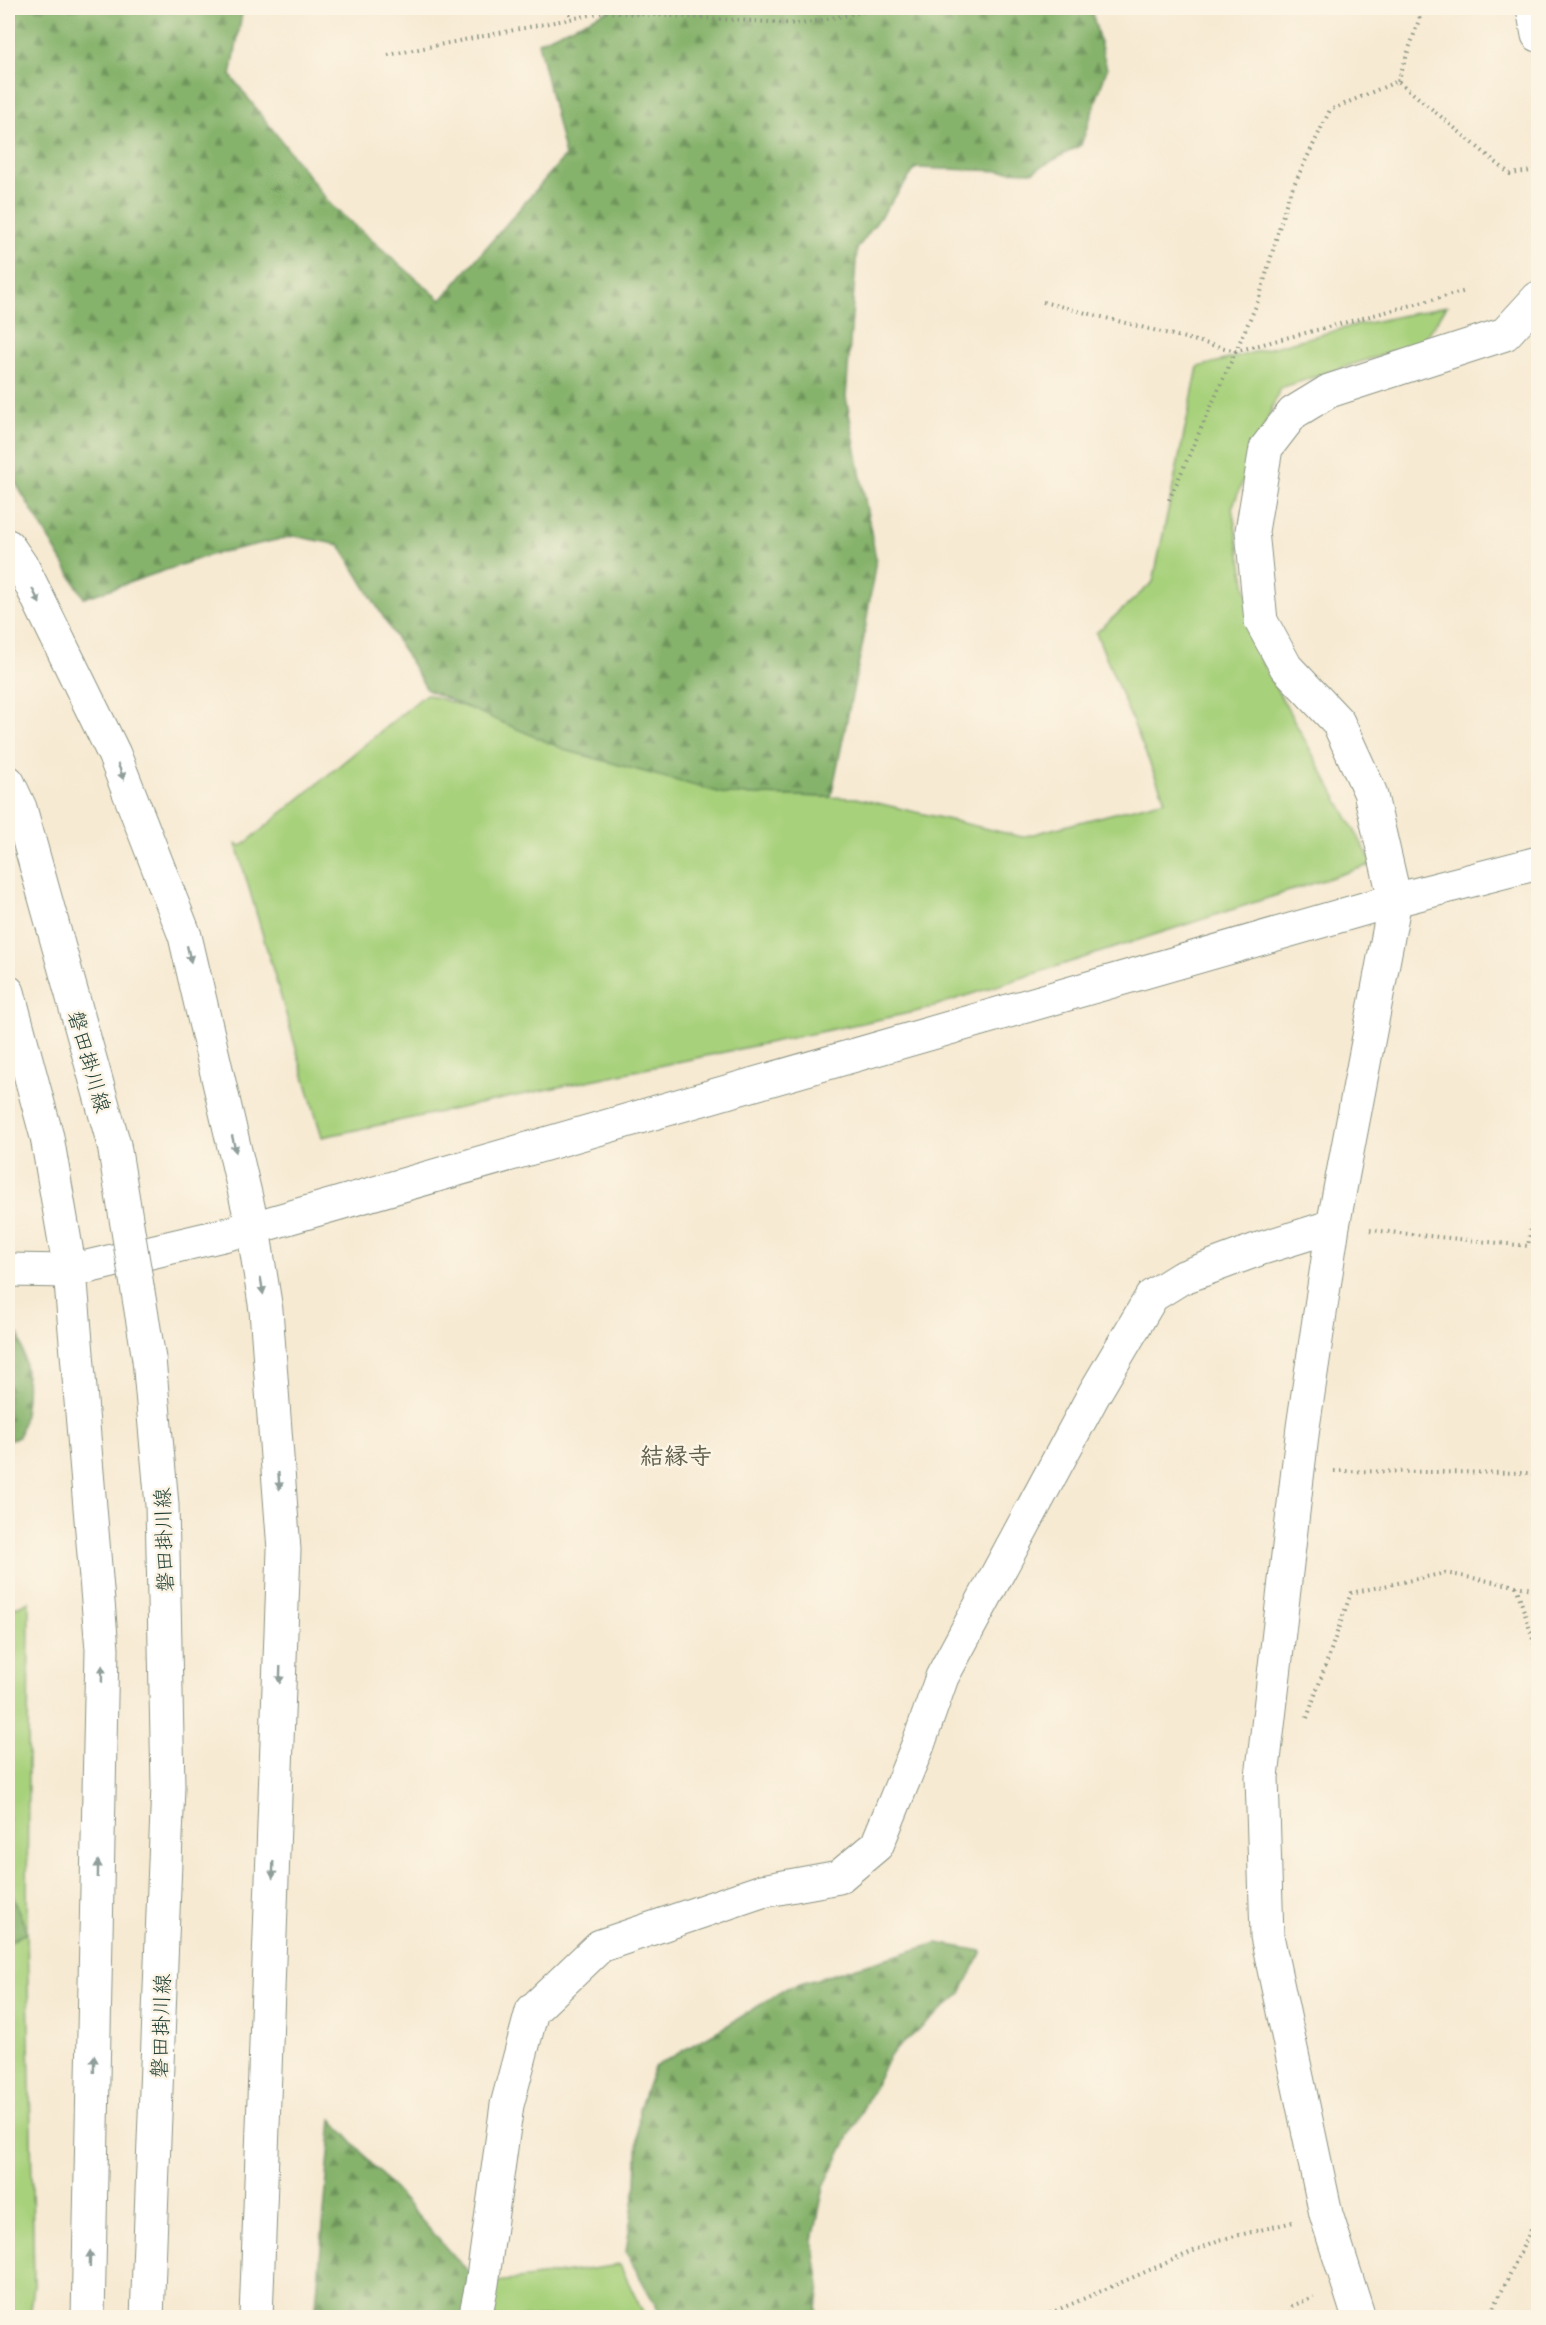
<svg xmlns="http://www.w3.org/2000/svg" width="1546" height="2325" viewBox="0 0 1546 2325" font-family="'Playpen Sans','Klee One',sans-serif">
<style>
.grass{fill:#a8d17c;stroke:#648758;stroke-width:1.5}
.forest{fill:url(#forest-firs);stroke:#527850;stroke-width:1.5}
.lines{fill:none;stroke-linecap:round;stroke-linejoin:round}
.minor-casing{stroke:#8b9484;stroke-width:35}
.major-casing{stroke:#8b9484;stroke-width:35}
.path{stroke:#8b9484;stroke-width:4;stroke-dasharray:1.5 4.5;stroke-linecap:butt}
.minor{stroke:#fff;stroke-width:33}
.major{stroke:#fff;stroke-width:33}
.major-bridge-casing{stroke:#8b9484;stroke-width:35;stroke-linecap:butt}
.major-bridge{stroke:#fff;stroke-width:33}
.oneway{fill:#8f9e9a}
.labels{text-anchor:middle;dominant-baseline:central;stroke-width:5;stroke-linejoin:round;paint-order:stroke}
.street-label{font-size:21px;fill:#1f3d34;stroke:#fcf5e5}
.quarter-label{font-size:24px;font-weight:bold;fill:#5f604c;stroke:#fcf5e5}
</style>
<defs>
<pattern id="forest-firs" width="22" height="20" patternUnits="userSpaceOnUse" patternTransform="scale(1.5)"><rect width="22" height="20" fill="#86b36c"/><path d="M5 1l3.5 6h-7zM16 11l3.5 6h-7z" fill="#6d935a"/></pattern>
</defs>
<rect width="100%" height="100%" fill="#fcf5e5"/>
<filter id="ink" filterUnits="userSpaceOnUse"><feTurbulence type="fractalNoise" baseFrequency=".0167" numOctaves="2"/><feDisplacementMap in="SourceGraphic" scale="12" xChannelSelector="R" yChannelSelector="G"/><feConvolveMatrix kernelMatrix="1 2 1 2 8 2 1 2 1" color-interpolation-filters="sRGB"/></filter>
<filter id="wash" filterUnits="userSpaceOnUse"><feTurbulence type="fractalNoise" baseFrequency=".008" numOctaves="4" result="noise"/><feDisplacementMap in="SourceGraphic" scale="24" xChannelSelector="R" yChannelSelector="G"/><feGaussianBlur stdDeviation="1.35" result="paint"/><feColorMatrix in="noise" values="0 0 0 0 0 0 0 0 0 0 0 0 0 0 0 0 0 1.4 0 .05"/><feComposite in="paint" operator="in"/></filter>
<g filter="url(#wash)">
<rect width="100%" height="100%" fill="#f7ead3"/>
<!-- grass -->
<path class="grass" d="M 1447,306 L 1422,342 L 1280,388 L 1232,508 L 1258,655 L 1373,864 L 919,1011 L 322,1137 L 236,844 L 242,846 L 426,694 L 725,794 L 856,798 L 1022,837 L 1165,800 L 1096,633 L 1153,582 L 1198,367 L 1349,327 Z
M 1538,524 L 1538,606 L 1531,525 Z
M 29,1601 L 27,1932 L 34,2285 L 30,2318 L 8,2317 L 8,1943 L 27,1932 L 8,1884 L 8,1611 Z
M 620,2265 L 645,2317 L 494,2317 L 482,2284 Z"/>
<!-- forest -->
<path class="forest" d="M 8,8 L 243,8 L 231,76 L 331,205 L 441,300 L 565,156 L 538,42 L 614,8 L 1091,8 L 1107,69 L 1081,145 L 1032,172 L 916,168 L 857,249 L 846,397 L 876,559 L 864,637 L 831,797 L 725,794 L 568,751 L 427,690 L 340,545 L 294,536 L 210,555 L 84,598 L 8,470 Z
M 8,1329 L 19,1335 C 29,1372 29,1400 19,1437 L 8,1441 Z
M 8,1884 L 27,1932 L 8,1943 Z
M 937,1943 L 982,1951 L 961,1993 L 890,2055 L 824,2186 L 813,2240 L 820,2286 L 816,2317 L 662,2317 L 626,2252 L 636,2183 L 639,2109 L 654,2067 L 728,2025 L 787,1988 Z
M 332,2119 L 455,2258 L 482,2284 L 494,2317 L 315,2318 Z"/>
</g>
<g filter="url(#ink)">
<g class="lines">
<!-- minor casing -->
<g class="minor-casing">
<path id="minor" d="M 1533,8 L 1538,35
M 8,1270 L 70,1271 L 253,1228 L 1395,900 L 1538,863
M 475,2318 L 482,2284 L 507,2105 L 532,2011 L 600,1946 L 762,1891 L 839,1877 L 877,1845 L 918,1745 L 942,1677 L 1094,1394 L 1152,1296 L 1181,1278 L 1259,1249 L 1333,1226
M 1359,2318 L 1326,2214 L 1267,1936 L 1262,1777 L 1303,1427 L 1333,1226 L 1395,900 L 1370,792 L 1338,722 L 1286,667 L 1261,621 L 1252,531 L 1266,448 L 1293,413 L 1329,391 L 1505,334 L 1538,298"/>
</g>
<!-- major casing -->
<g class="major-casing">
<path id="major" d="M 8,546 L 23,568 L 114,754 L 185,936 L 253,1228 L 266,1310 L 284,1550 L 256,2318
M 8,782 L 20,808 L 114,1145
M 8,992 L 47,1137 L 70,1271 L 102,1649 L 88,2318
M 147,2318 L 168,1786 L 162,1505 L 149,1359"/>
</g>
<!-- path -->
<path class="path" d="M 567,8 L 572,18
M 388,55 L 605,12 L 801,24 L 883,8
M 1398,81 L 1423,8
M 1043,302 L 1236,351 L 1466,291
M 1169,500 L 1259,299 L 1288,197 L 1330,110 L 1398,81 L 1510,174 L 1538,170
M 1370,1230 L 1528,1246 L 1538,1186
M 1334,1471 L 1531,1473 L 1538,1476
M 1516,1586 L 1538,1655
M 1307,1718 L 1351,1593 L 1445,1573 L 1538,1590
M 1039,2318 L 1219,2240 L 1293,2222
M 1288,2318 L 1292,2306 L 1314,2297
M 1489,2318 L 1538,2215"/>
<!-- minor -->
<use href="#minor" class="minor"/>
<!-- major -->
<use href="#major" class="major"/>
<!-- major-bridge casing -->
<g class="major-bridge-casing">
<path id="major-bridge" d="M 114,1145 L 149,1359"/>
</g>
<!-- major-bridge -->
<use href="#major-bridge" class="major-bridge"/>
</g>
<!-- one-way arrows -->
<defs><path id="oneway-solid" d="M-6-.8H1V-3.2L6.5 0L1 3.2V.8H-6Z" transform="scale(1.5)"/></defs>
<g class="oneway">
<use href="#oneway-solid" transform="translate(36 596) rotate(64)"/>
<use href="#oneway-solid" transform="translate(121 772) rotate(69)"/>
<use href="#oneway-solid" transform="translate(189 954) rotate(77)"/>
<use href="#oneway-solid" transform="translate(234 1144) rotate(77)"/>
<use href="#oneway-solid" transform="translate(262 1286) rotate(81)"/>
<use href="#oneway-solid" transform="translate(279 1481) rotate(86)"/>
<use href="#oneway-solid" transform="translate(102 1674) rotate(-89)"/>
<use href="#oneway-solid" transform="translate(280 1675) rotate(92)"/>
<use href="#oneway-solid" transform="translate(98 1869) rotate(-89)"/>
<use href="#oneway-solid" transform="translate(273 1870) rotate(92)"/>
<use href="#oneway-solid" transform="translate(94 2064) rotate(-89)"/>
<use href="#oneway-solid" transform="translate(90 2259) rotate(-89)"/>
</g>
</g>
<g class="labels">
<!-- street labels -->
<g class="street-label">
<text transform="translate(91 1061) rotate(74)">磐田掛川線</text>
<text transform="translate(162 1540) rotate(-92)">磐田掛川線</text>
<text transform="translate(159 2026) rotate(-88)">磐田掛川線</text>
</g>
<!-- quarter labels -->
<g class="quarter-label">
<text x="676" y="1454">結縁寺</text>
</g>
</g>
<!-- margin -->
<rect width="1546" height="2325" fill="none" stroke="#fcf5e5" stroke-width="30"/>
</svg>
